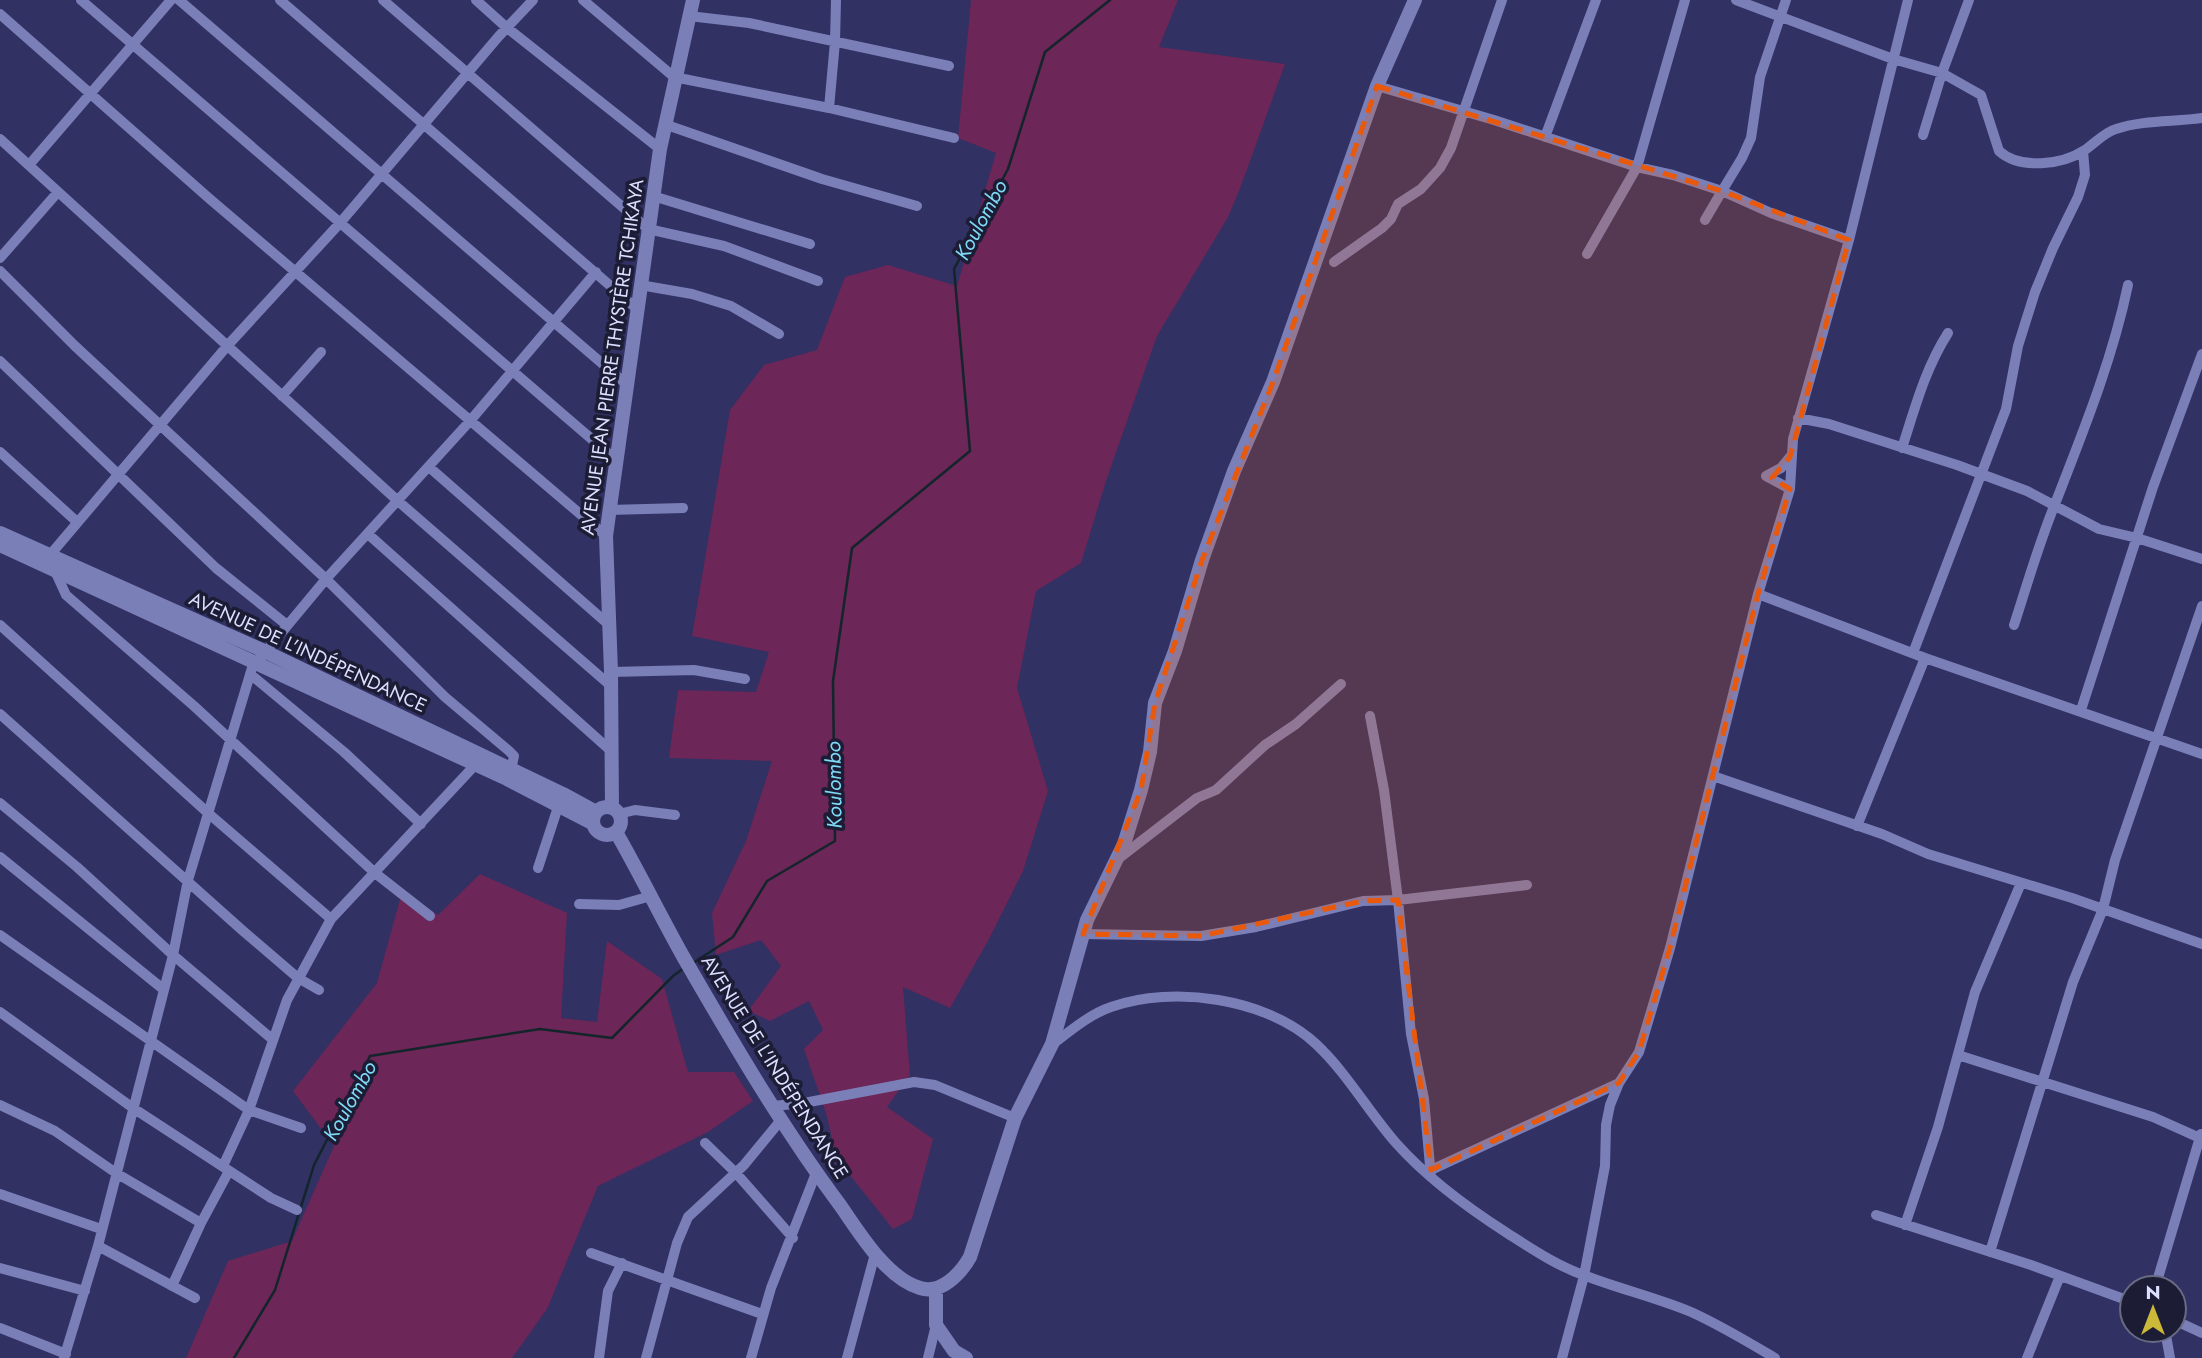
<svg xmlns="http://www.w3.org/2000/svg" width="2202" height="1358" viewBox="0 0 2202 1358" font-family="Jost,sans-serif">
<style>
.green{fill:#6c2657}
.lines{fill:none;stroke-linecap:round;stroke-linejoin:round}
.stream{stroke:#13252b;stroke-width:2.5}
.street{stroke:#7b7fb8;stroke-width:10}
.secondary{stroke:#7b7fb8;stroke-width:14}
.marked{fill:#e8590c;fill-opacity:0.2;stroke:#e8590c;stroke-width:5;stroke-dasharray:14 9;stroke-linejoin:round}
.labels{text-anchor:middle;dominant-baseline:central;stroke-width:7;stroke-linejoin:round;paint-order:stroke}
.street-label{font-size:19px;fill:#dcdfff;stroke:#1c1d34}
.water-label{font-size:21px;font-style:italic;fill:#7fdaf7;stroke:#1c1d34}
</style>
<rect width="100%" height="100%" fill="#313164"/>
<!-- green -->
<path class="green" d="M 971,0 L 1178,0 L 1159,47 L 1285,64 L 1241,186 L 1228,217 L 1157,336 L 1106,481 L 1081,563 L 1036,591 L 1017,688 L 1048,791 L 1023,871 L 988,941 L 950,1008 L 903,987 L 910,1075 L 887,1107 L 933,1139 L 912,1219 L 893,1229 L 837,1159 L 826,1113 L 804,1049 L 823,1030 L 809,1001 L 770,1021 L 748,1011 L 781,966 L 761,940 L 716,955 L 712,913 L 746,841 L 772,761 L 669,758 L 678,690 L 756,692 L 769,652 L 692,636 L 730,410 L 764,365 L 817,350 L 845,277 L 888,265 L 957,286 L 996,153 L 958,138 Z
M 480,874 L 567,913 L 561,1018 L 597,1022 L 607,941 L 662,979 L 688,1072 L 734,1072 L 753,1101 L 708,1132 L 598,1186 L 547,1309 L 512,1358 L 186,1358 L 228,1261 L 292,1241 L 334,1146 L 293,1091 L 377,983 L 402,892 L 438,915 Z"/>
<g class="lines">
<!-- stream -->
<path class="stream" d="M 693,963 L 733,937 L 767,881 L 835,841 L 833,681 L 852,548 L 970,451 L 954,269 L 1008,169 L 1045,52 L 1110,0
M 234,1358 L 275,1290 L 314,1165 L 370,1056 L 540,1029 L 612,1038 L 673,976 L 684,968"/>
<!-- street -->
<path class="street" d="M 81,0 L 616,460
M 179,0 L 626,384
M 280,0 L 636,308
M 383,0 L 648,229 L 724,246 L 818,281
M 476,0 L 506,27 L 660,149
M 583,0 L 674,77 L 829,108 L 954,138
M 1736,0 L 1893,59 L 1942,73 L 1923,135
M 1786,0 L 1760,77 L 1751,138 L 1742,158 L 1722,191 L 1771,213 L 1849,240
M 1969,0 L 1942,73 L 1981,95 L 1999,151 C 2020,170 2062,165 2085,150 C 2095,143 2105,132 2116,129 C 2143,120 2174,122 2202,118
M 0,14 L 211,200 L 606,536
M 689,16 L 749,23 L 949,66
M 1377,86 L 1494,120 L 1637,167 L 1673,175 L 1722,191 L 1705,220
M 829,108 L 835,42 L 836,0
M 664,124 L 822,179 L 917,206
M 1545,137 L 1596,0
M 0,139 L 398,501 L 611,686
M 29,165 L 171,0
M 653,196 L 810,244
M 1587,254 L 1637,167 L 1685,0
M 0,258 L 58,192
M 1334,262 L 1382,228 L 1391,219 L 1398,204 L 1421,189 L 1440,168 L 1451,148 L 1502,0
M 0,271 L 75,346 L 326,579 L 445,697 L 509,751 L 514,756 L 511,770
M 640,285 L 692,294 L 731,306 L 779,334
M 0,361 L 216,568 L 287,625
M 282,396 L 321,352
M 1798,418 L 1829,424 L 1957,465 L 2027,491 L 2099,529 L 2137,538 L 2202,559
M 1902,448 C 1915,408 1925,369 1948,333
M 0,452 L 76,521
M 429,467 L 608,624
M 1766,476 L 1781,468 L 1790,457
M 1766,476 L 1790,489
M 609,510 L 683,508
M 368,534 L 610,750
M 50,555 L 228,345 L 340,223 L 499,36 L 533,0
M 55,571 L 66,595 L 194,706 L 375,873 L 430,916
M 1758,594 L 1925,658 L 2202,754
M 0,625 L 208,813 L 331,919
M 2014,625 C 2027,585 2039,543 2055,504 C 2083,432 2112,361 2128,285
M 1913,653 L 2006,409 L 2018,346 L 2035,292 L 2053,248 L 2078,197 L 2085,175 L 2083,151
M 611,672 L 694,670 L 745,679
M 250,674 L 344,752 L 421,824
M 2081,710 L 2153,487 L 2202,354
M 0,714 L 242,930 L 298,978 L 319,990
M 1370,716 L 1384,790 L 1398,900 L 1411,1034 L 1424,1099 L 1431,1177
M 1713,776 L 1882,834 L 1928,854 L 2072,898 L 2202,944
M 0,803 L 77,867 L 173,955 L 272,1039
M 619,814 L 635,810 L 675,815
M 1857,826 L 1925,658
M 0,857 L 163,989
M 1118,859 L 1197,798 L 1216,790 L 1265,745 L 1296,724 L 1341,684
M 538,868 L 559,804
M 579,904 L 619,905 L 651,896
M 1083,934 L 1201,936 L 1256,927 L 1363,901 L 1398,900 L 1527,885
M 0,935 L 249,1110 L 301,1128
M 0,1012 L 133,1108 L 271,1198 L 297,1210
M 1053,1044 C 1070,1031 1090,1014 1111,1007 C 1173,985 1267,998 1316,1044 C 1347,1073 1368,1111 1396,1143 C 1427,1178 1468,1208 1507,1233 C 1532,1249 1557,1266 1586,1276 C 1620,1289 1657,1298 1691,1312 C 1720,1325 1748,1342 1775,1358
M 1958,1055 L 2153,1117 L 2202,1139
M 0,1105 L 55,1131 L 116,1173 L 201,1223
M 773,1106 L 804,1103 L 914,1082 L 935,1085 L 1015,1118
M 705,1143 L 736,1173 L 793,1238
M 223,1166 L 249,1110 L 287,1000 L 331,919 L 476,764
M 1431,1170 L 1619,1083
M 0,1194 L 101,1229
M 1876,1215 L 2031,1265 L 2132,1302
M 1905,1225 L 1938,1127 L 1975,992 L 2021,883
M 98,1246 L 195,1298
M 1990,1252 L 2073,982 L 2103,909 L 2115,860 L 2202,606
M 591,1253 L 762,1314
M 0,1268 L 85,1291
M 172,1286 L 201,1223 L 229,1171
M 2155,1288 L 2201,1134
M 2174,1320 L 2202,1333
M 0,1328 L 66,1354
M 2165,1330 L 2170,1358
M 64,1358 L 98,1246 L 173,955 L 188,880 L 252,668 L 326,579 L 470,421 L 596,272
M 599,1358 L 608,1291 L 622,1263
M 646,1358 L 677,1243 L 688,1217 L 744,1165 L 781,1120
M 751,1358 L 771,1288 L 816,1173
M 847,1358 L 875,1254
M 928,1358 L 936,1325
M 1562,1358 L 1584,1276 L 1605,1166 L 1606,1125 L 1610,1105 L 1619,1083 L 1639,1052 L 1670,948 L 1758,594 L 1790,489 L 1793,439 L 1849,240 L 1908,0
M 2027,1358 L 2060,1276"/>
<!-- secondary -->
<path class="secondary" d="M 0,533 L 264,651 L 563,794 L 596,812
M 0,545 L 507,779 L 592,823
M593 821a14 14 0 1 1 28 0a14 14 0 1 1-28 0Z
M 612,808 L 611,672 L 606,536 L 660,149 L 693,0
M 616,832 C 640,874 661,917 684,958 C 733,1043 782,1127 840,1205 C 859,1232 886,1278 920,1288 C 941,1295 961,1273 970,1257 L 1015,1118 L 1052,1044 L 1087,920 L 1124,844 L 1141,790 L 1150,752 L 1155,703 L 1175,651 L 1202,560 L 1234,471 L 1273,382 L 1377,86 L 1415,0
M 936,1288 L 936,1325 L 954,1351 L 966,1358"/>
</g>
<!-- marked area -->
<path class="marked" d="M 1377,86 L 1722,191 L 1849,240 L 1790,457 L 1772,478 L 1790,489 L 1758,594 L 1670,948 L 1639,1052 L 1619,1083 L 1431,1170 L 1398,900 L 1363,901 L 1201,936 L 1083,934 L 1141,790 L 1155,703 L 1202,560 L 1273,382 Z"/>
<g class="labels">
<!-- street labels -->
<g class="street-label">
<text transform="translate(612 357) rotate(-82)">AVENUE JEAN PIERRE THYSTÈRE TCHIKAYA</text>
<text transform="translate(308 652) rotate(25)">AVENUE DE L'INDÉPENDANCE</text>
<text transform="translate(775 1067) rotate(58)">AVENUE DE L'INDÉPENDANCE</text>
</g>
<!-- water labels -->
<g class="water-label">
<text transform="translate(981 220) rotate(-62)">Koulombo</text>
<text transform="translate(834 785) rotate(-91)">Koulombo</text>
<text transform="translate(350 1101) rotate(-61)">Koulombo</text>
</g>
</g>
<!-- north arrow -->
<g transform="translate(2153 1309)"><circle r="33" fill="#1c1d34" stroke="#696b85" stroke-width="2"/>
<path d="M0-5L12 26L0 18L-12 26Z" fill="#ccb939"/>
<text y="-10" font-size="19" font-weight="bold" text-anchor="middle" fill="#dcdfff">N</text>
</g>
</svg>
